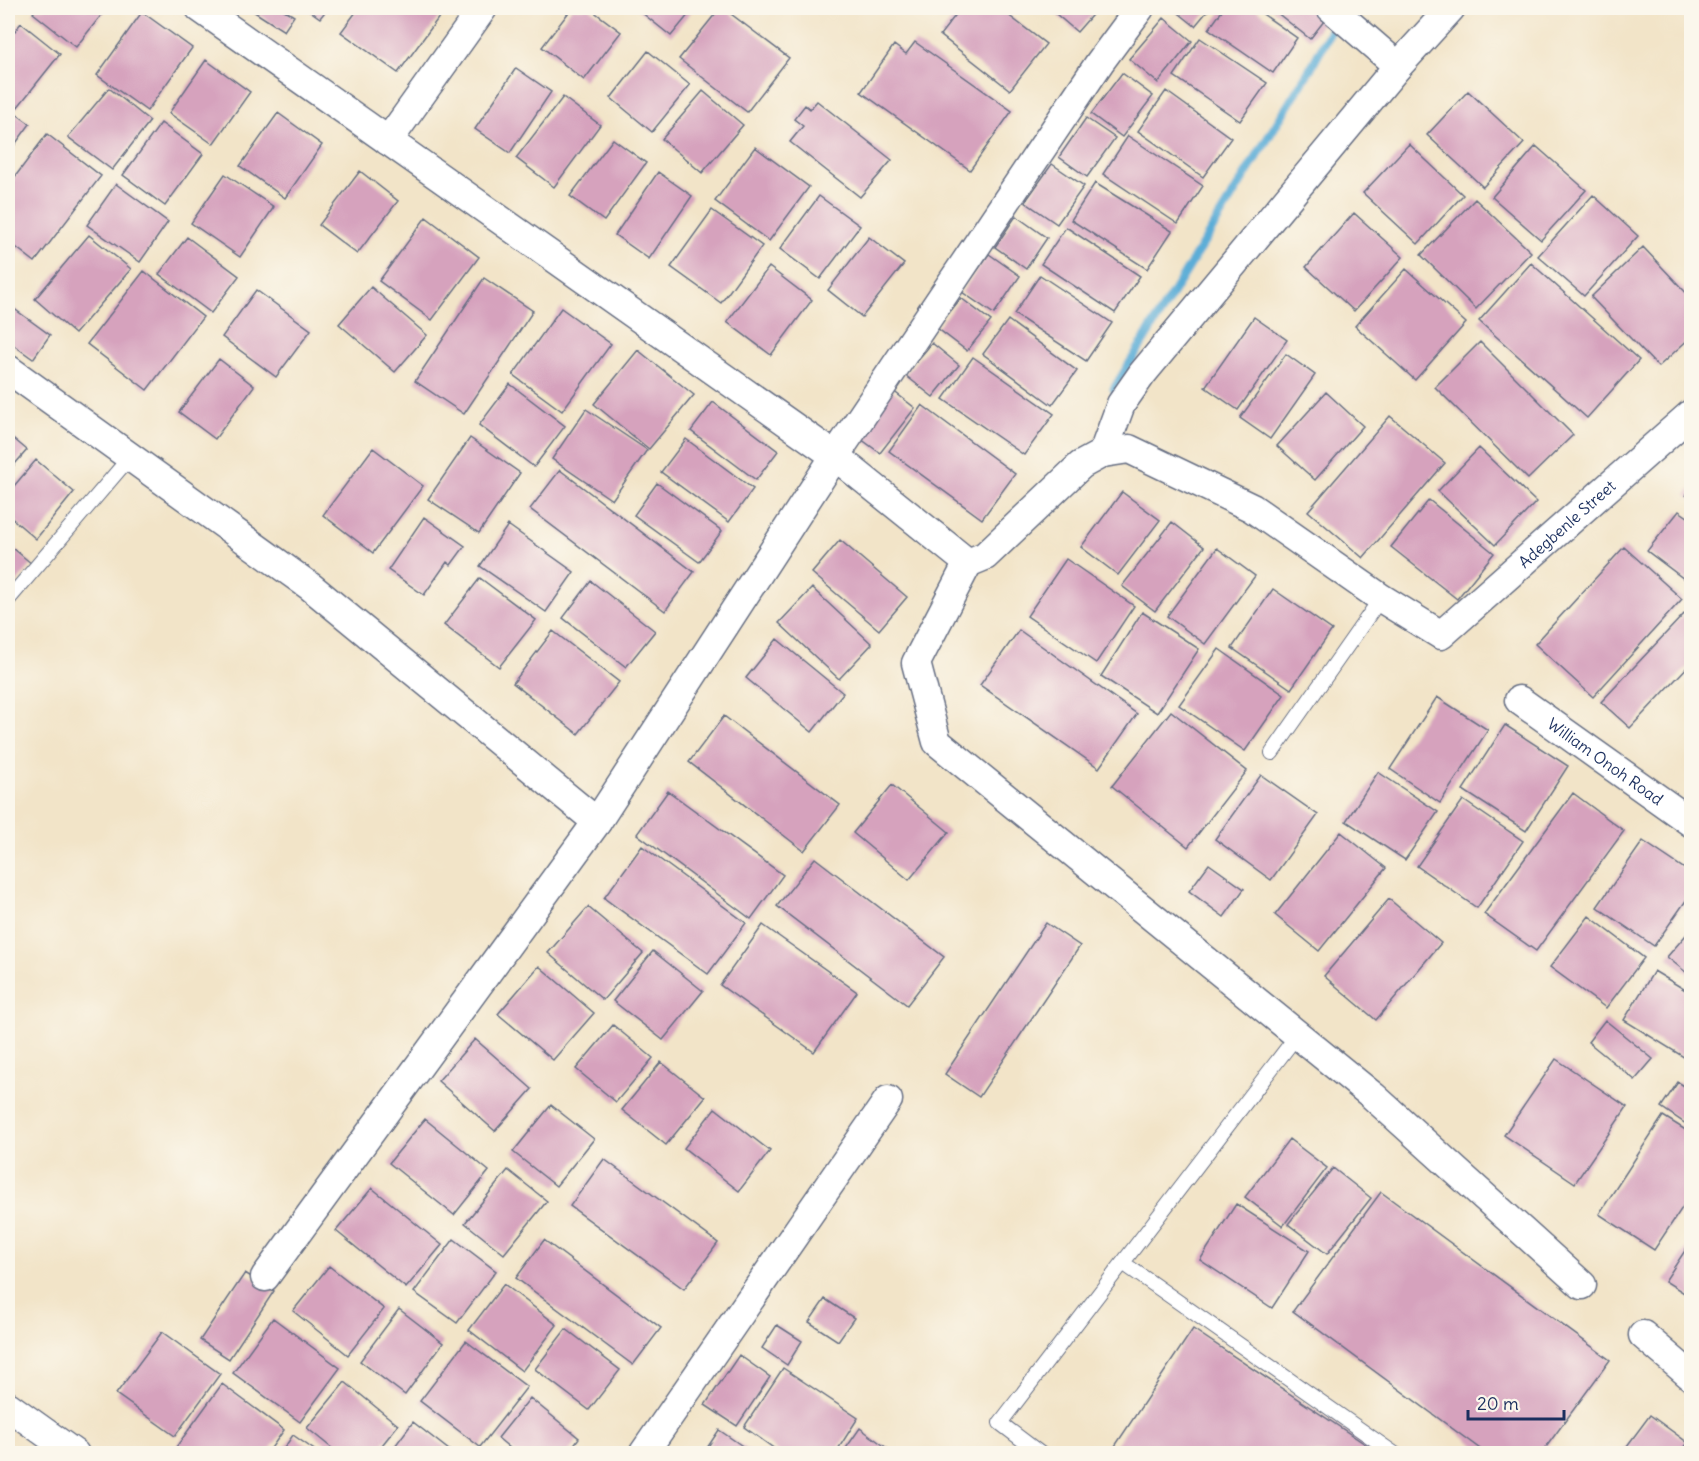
<svg xmlns="http://www.w3.org/2000/svg" width="1699" height="1461" viewBox="0 0 1699 1461" font-family="Delius,sans-serif">
<style>
.lines{fill:none;stroke-linecap:round;stroke-linejoin:round}
.stream{stroke:#5cadd7;stroke-width:9}
.building{fill:#d6a2bd}
.service-casing{stroke:#666e83;stroke-width:16}
.minor-casing{stroke:#666e83;stroke-width:31}
.service{stroke:#fff;stroke-width:14}
.minor{stroke:#fff;stroke-width:28}
.labels{text-anchor:middle;dominant-baseline:central;stroke-width:4.5;stroke-linejoin:round;paint-order:stroke}
.street-label{font-size:16px;fill:#1b2f5e;stroke:#fbf7ec}
</style>
<rect width="100%" height="100%" fill="#fbf7ec"/>
<filter id="ink" filterUnits="userSpaceOnUse"><feTurbulence type="fractalNoise" baseFrequency=".0167" numOctaves="2"/><feDisplacementMap in="SourceGraphic" scale="12" xChannelSelector="R" yChannelSelector="G"/><feConvolveMatrix kernelMatrix="1 2 1 2 8 2 1 2 1" color-interpolation-filters="sRGB"/></filter>
<filter id="wash" filterUnits="userSpaceOnUse"><feTurbulence type="fractalNoise" baseFrequency=".008" numOctaves="4" result="noise"/><feDisplacementMap in="SourceGraphic" scale="24" xChannelSelector="R" yChannelSelector="G"/><feGaussianBlur stdDeviation="1.35" result="paint"/><feColorMatrix in="noise" values="0 0 0 0 0 0 0 0 0 0 0 0 0 0 0 0 0 1.4 0 .05"/><feComposite in="paint" operator="in"/></filter>
<g filter="url(#wash)">
<rect width="100%" height="100%" fill="#f2e4c8"/>
<g class="lines">
<!-- stream -->
<path class="stream" d="M 1114,389 L 1312,66 L 1337,19"/>
</g>
<g id="blocks">
<!-- building -->
<path class="building" d="M 37,8 L 107,8 L 76,47 L 33,13 Z
M 256,8 L 281,8 L 294,16 L 284,31 L 253,11 Z
M 306,8 L 328,8 L 320,18 Z
M 359,8 L 443,8 L 445,9 L 398,73 L 341,32 Z
M 572,8 L 589,8 L 621,32 L 584,80 L 542,47 Z
M 636,8 L 694,8 L 671,36 Z
M 720,8 L 723,8 L 789,58 L 747,112 L 679,59 Z
M 961,8 L 999,8 L 1046,44 L 1010,90 L 940,35 Z
M 1049,8 L 1098,8 L 1077,32 Z
M 1177,8 L 1210,8 L 1195,26 L 1175,10 Z
M 1224,8 L 1254,8 L 1297,38 L 1273,73 L 1209,29 Z
M 1271,8 L 1327,8 L 1332,11 L 1310,39 Z
M 142,12 L 192,48 L 147,111 L 97,75 Z
M 1164,18 L 1192,41 L 1158,83 L 1129,59 Z
M 21,23 L 60,54 L 17,108 L 8,100 L 8,40 Z
M 1200,38 L 1267,83 L 1240,121 L 1174,76 Z
M 915,42 L 1012,111 L 970,170 L 861,92 L 894,45 L 906,54 Z
M 648,51 L 690,85 L 652,132 L 611,98 Z
M 206,60 L 250,92 L 213,144 L 169,113 Z
M 516,68 L 551,92 L 510,153 L 475,129 Z
M 1122,73 L 1153,96 L 1122,137 L 1091,114 Z
M 109,88 L 150,121 L 112,170 L 68,137 Z
M 703,91 L 743,125 L 702,173 L 662,139 Z
M 1166,91 L 1231,138 L 1203,177 L 1138,131 Z
M 1468,91 L 1524,143 L 1483,187 L 1427,135 Z
M 563,97 L 600,125 L 554,187 L 516,158 Z
M 817,101 L 892,160 L 860,197 L 790,142 L 803,126 L 794,119 L 805,105 L 810,109 Z
M 8,108 L 30,124 L 8,154 Z
M 278,113 L 322,145 L 285,198 L 240,166 Z
M 1086,118 L 1115,138 L 1087,177 L 1059,157 Z
M 161,123 L 203,154 L 165,206 L 123,175 Z
M 47,134 L 101,176 L 35,262 L 8,241 L 8,186 Z
M 1128,136 L 1203,186 L 1178,224 L 1103,174 Z
M 613,139 L 646,163 L 604,221 L 570,196 Z
M 1409,144 L 1463,195 L 1418,244 L 1363,193 Z
M 1536,146 L 1586,190 L 1541,240 L 1492,197 Z
M 755,147 L 809,187 L 769,241 L 715,201 Z
M 1052,164 L 1084,186 L 1057,224 L 1025,202 Z
M 360,171 L 398,201 L 357,254 L 319,225 Z
M 658,172 L 692,196 L 649,259 L 615,235 Z
M 225,174 L 274,207 L 240,257 L 191,223 Z
M 1095,183 L 1172,231 L 1147,269 L 1071,220 Z
M 116,184 L 168,222 L 140,262 L 87,225 Z
M 1593,195 L 1638,236 L 1584,296 L 1538,256 Z
M 819,196 L 860,226 L 820,279 L 780,249 Z
M 1475,199 L 1531,252 L 1476,309 L 1421,255 Z
M 712,210 L 762,246 L 721,303 L 671,267 Z
M 1354,213 L 1403,257 L 1354,311 L 1306,267 Z
M 1016,216 L 1047,238 L 1026,269 L 995,247 Z
M 426,217 L 479,257 L 432,320 L 379,281 Z
M 1066,227 L 1140,276 L 1115,313 L 1041,264 Z
M 89,235 L 131,269 L 75,334 L 35,299 Z
M 187,237 L 239,276 L 211,313 L 159,274 Z
M 869,237 L 904,264 L 862,317 L 828,290 Z
M 1643,247 L 1692,299 L 1692,336 L 1658,367 L 1591,297 Z
M 989,254 L 1020,276 L 994,314 L 962,292 Z
M 1531,263 L 1639,360 L 1587,418 L 1479,321 Z
M 769,267 L 812,300 L 771,355 L 727,322 Z
M 1406,269 L 1466,323 L 1415,380 L 1355,326 Z
M 144,271 L 203,317 L 147,390 L 87,344 Z
M 1040,275 L 1112,323 L 1086,361 L 1014,314 Z
M 484,278 L 533,311 L 464,414 L 415,381 Z
M 371,287 L 427,335 L 395,372 L 339,324 Z
M 256,290 L 311,330 L 276,377 L 222,337 Z
M 961,298 L 991,321 L 967,351 L 937,328 Z
M 13,308 L 50,335 L 33,359 L 8,341 L 8,315 Z
M 561,308 L 611,344 L 562,411 L 513,375 Z
M 1254,317 L 1287,340 L 1238,410 L 1205,387 Z
M 1008,320 L 1077,371 L 1052,405 L 983,354 Z
M 1480,342 L 1573,435 L 1528,479 L 1435,387 Z
M 932,343 L 959,365 L 933,397 L 905,375 Z
M 638,350 L 694,395 L 649,449 L 594,404 Z
M 1286,354 L 1315,375 L 1270,439 L 1240,418 Z
M 973,357 L 1054,414 L 1024,455 L 943,399 Z
M 219,359 L 254,386 L 215,439 L 179,412 Z
M 510,384 L 565,426 L 534,467 L 479,425 Z
M 892,390 L 915,408 L 880,453 L 857,436 Z
M 1326,392 L 1363,426 L 1315,480 L 1277,446 Z
M 713,402 L 778,451 L 756,480 L 691,431 Z
M 922,405 L 1015,474 L 982,519 L 889,451 Z
M 586,409 L 647,450 L 612,500 L 552,459 Z
M 1390,416 L 1445,463 L 1363,558 L 1308,511 Z
M 8,434 L 27,450 L 8,472 Z
M 470,438 L 520,473 L 479,533 L 428,499 Z
M 686,439 L 753,489 L 729,522 L 661,472 Z
M 373,448 L 423,486 L 373,553 L 323,515 Z
M 1479,448 L 1536,502 L 1495,545 L 1438,491 Z
M 36,460 L 74,492 L 36,539 L 8,515 L 8,493 Z
M 560,470 L 694,572 L 665,611 L 530,509 Z
M 657,483 L 722,531 L 699,562 L 634,515 Z
M 1692,488 L 1692,500 L 1686,495 Z
M 1122,492 L 1160,520 L 1118,575 L 1081,547 Z
M 1429,500 L 1494,553 L 1457,599 L 1391,547 Z
M 1679,511 L 1692,520 L 1692,585 L 1647,551 Z
M 424,517 L 465,546 L 451,565 L 447,562 L 424,595 L 388,570 Z
M 1172,522 L 1204,547 L 1155,611 L 1122,586 Z
M 508,525 L 574,572 L 546,612 L 480,566 Z
M 840,540 L 907,597 L 879,630 L 812,573 Z
M 8,544 L 32,564 L 8,593 Z
M 1624,547 L 1682,599 L 1593,697 L 1535,644 Z
M 1217,548 L 1255,576 L 1205,644 L 1167,616 Z
M 1066,559 L 1134,606 L 1096,663 L 1027,616 Z
M 480,578 L 536,620 L 499,667 L 444,625 Z
M 591,581 L 655,631 L 626,667 L 563,618 Z
M 812,588 L 872,644 L 839,679 L 779,623 Z
M 1273,589 L 1332,630 L 1291,689 L 1232,648 Z
M 1142,612 L 1199,649 L 1157,713 L 1101,676 Z
M 1684,614 L 1692,621 L 1692,662 L 1630,728 L 1601,702 Z
M 1019,630 L 1137,714 L 1099,768 L 980,685 Z
M 553,631 L 619,682 L 578,734 L 513,683 Z
M 777,639 L 843,693 L 812,732 L 746,678 Z
M 1219,649 L 1284,695 L 1245,751 L 1179,705 Z
M 1437,697 L 1488,730 L 1440,803 L 1390,769 Z
M 1171,711 L 1247,771 L 1188,847 L 1112,786 Z
M 724,716 L 840,805 L 804,851 L 689,762 Z
M 1505,725 L 1568,766 L 1526,831 L 1463,790 Z
M 1378,772 L 1438,812 L 1405,860 L 1346,821 Z
M 1261,775 L 1318,815 L 1271,880 L 1215,839 Z
M 892,785 L 949,832 L 909,880 L 853,833 Z
M 668,791 L 783,875 L 751,919 L 637,834 Z
M 1573,793 L 1624,831 L 1536,951 L 1484,914 Z
M 1463,800 L 1523,841 L 1477,908 L 1417,866 Z
M 1341,832 L 1386,868 L 1319,951 L 1275,915 Z
M 1643,841 L 1692,874 L 1692,892 L 1654,946 L 1597,907 Z
M 642,846 L 746,923 L 708,974 L 604,898 Z
M 815,858 L 944,957 L 907,1005 L 777,906 Z
M 1209,864 L 1244,889 L 1224,917 L 1189,891 Z
M 1389,899 L 1441,943 L 1376,1020 L 1324,976 Z
M 588,907 L 643,953 L 603,1000 L 548,953 Z
M 1589,916 L 1644,958 L 1606,1008 L 1550,967 Z
M 1046,923 L 1080,946 L 979,1097 L 945,1074 Z
M 763,925 L 857,992 L 814,1052 L 720,985 Z
M 1692,928 L 1692,977 L 1667,957 Z
M 653,951 L 703,991 L 663,1040 L 613,1001 Z
M 539,966 L 594,1013 L 553,1060 L 498,1014 Z
M 1654,971 L 1692,994 L 1690,1061 L 1624,1020 Z
M 1605,1020 L 1653,1059 L 1635,1080 L 1588,1042 Z
M 613,1025 L 653,1058 L 616,1102 L 576,1069 Z
M 475,1039 L 532,1089 L 495,1131 L 438,1081 Z
M 1556,1059 L 1627,1107 L 1575,1183 L 1504,1135 Z
M 661,1062 L 705,1097 L 666,1145 L 622,1110 Z
M 1678,1082 L 1692,1091 L 1692,1128 L 1661,1107 Z
M 551,1105 L 594,1139 L 556,1186 L 513,1152 Z
M 715,1108 L 770,1151 L 739,1191 L 684,1148 Z
M 1663,1116 L 1692,1134 L 1692,1193 L 1654,1250 L 1599,1214 Z
M 425,1119 L 489,1171 L 454,1215 L 389,1163 Z
M 1289,1139 L 1327,1168 L 1283,1226 L 1245,1197 Z
M 604,1159 L 718,1243 L 684,1289 L 570,1206 Z
M 1333,1168 L 1371,1198 L 1327,1254 L 1288,1224 Z
M 508,1170 L 547,1201 L 504,1254 L 465,1223 Z
M 372,1188 L 442,1245 L 406,1288 L 336,1231 Z
M 1381,1192 L 1610,1360 L 1541,1454 L 1487,1454 L 1293,1311 Z
M 1236,1204 L 1309,1251 L 1272,1308 L 1200,1260 Z
M 454,1239 L 496,1271 L 457,1323 L 414,1292 Z
M 544,1240 L 661,1328 L 633,1365 L 516,1278 Z
M 1692,1240 L 1692,1298 L 1665,1281 Z
M 329,1266 L 384,1309 L 348,1355 L 293,1311 Z
M 245,1273 L 274,1291 L 229,1359 L 200,1340 Z
M 504,1284 L 557,1325 L 522,1371 L 469,1330 Z
M 825,1299 L 854,1318 L 838,1341 L 809,1322 Z
M 399,1309 L 443,1343 L 405,1395 L 360,1361 Z
M 273,1318 L 340,1368 L 300,1422 L 233,1373 Z
M 777,1325 L 802,1341 L 787,1365 L 762,1348 Z
M 566,1329 L 620,1370 L 589,1410 L 535,1369 Z
M 1193,1329 L 1380,1454 L 1120,1454 L 1113,1449 Z
M 162,1332 L 220,1374 L 175,1436 L 116,1394 Z
M 466,1341 L 527,1387 L 480,1447 L 420,1401 Z
M 739,1355 L 770,1377 L 737,1426 L 705,1405 Z
M 783,1368 L 858,1418 L 835,1454 L 782,1454 L 744,1427 Z
M 345,1382 L 398,1425 L 375,1454 L 339,1454 L 307,1428 Z
M 222,1384 L 284,1430 L 267,1454 L 171,1454 Z
M 530,1398 L 579,1438 L 567,1454 L 517,1454 L 498,1438 Z
M 1650,1415 L 1688,1443 L 1679,1454 L 1621,1454 Z
M 413,1422 L 454,1454 L 389,1454 Z
M 860,1428 L 895,1454 L 842,1454 Z
M 719,1430 L 754,1454 L 703,1454 Z
M 293,1435 L 320,1454 L 280,1454 Z"/>
</g>
</g>
<g filter="url(#ink)">
<use href="#blocks" fill-opacity="0" stroke="#666e83" stroke-width="1.5"/>
<g class="lines">
<!-- service casing -->
<g class="service-casing">
<path id="service" d="M 8,600 L 130,457
M 1272,753 L 1381,598
M 1123,1263 L 1395,1454
M 1041,1454 L 1000,1423 L 1298,1034"/>
</g>
<!-- minor casing -->
<g class="minor-casing">
<g id="minor">
<path id="s1" d="M 200,8 L 835,456 L 968,563 L 985,556 L 1081,465 L 1103,453 L 1129,449 L 1252,508 L 1381,598 L 1441,635 L 1692,413"/>
<path d="M 1331,8 L 1398,66"/>
<path d="M 388,141 L 483,8"/>
<path d="M 8,369 L 311,587 L 597,822"/>
<path d="M 1103,453 L 1121,404 L 1142,374 L 1398,66 L 1451,8"/>
<path d="M 968,563 L 916,663 L 937,742 L 1373,1096 L 1582,1285"/>
<path id="s2" d="M 1519,700 L 1692,823"/>
<path d="M 265,1277 L 597,822 L 835,456 L 1100,62 L 1140,8"/>
<path d="M 1643,1335 L 1692,1377"/>
<path d="M 8,1406 L 75,1454"/>
<path d="M 643,1454 L 888,1100"/>
</g>
</g>
<!-- service -->
<use href="#service" class="service"/>
<!-- minor -->
<use href="#minor" class="minor"/>
</g>
</g>
<g class="labels">
<!-- street labels -->
<g class="street-label">
<text stroke="none"><textPath href="#s1" startOffset="1682">Adegbenle Street</textPath></text>
<text stroke="none"><textPath href="#s2" startOffset="106">William Onoh Road</textPath></text>
</g>
</g>
<!-- margin -->
<rect width="1699" height="1461" fill="none" stroke="#fbf7ec" stroke-width="30"/>
<!-- scale -->
<path d="M1468 1410v9h96v-9" fill="none" stroke="#1b2f5e" stroke-width="3"/>
<text x="1477" y="1410" font-size="18" fill="#1b2f5e" stroke="#fbf7ec" stroke-width="4.5" paint-order="stroke">20 m</text>
</svg>
